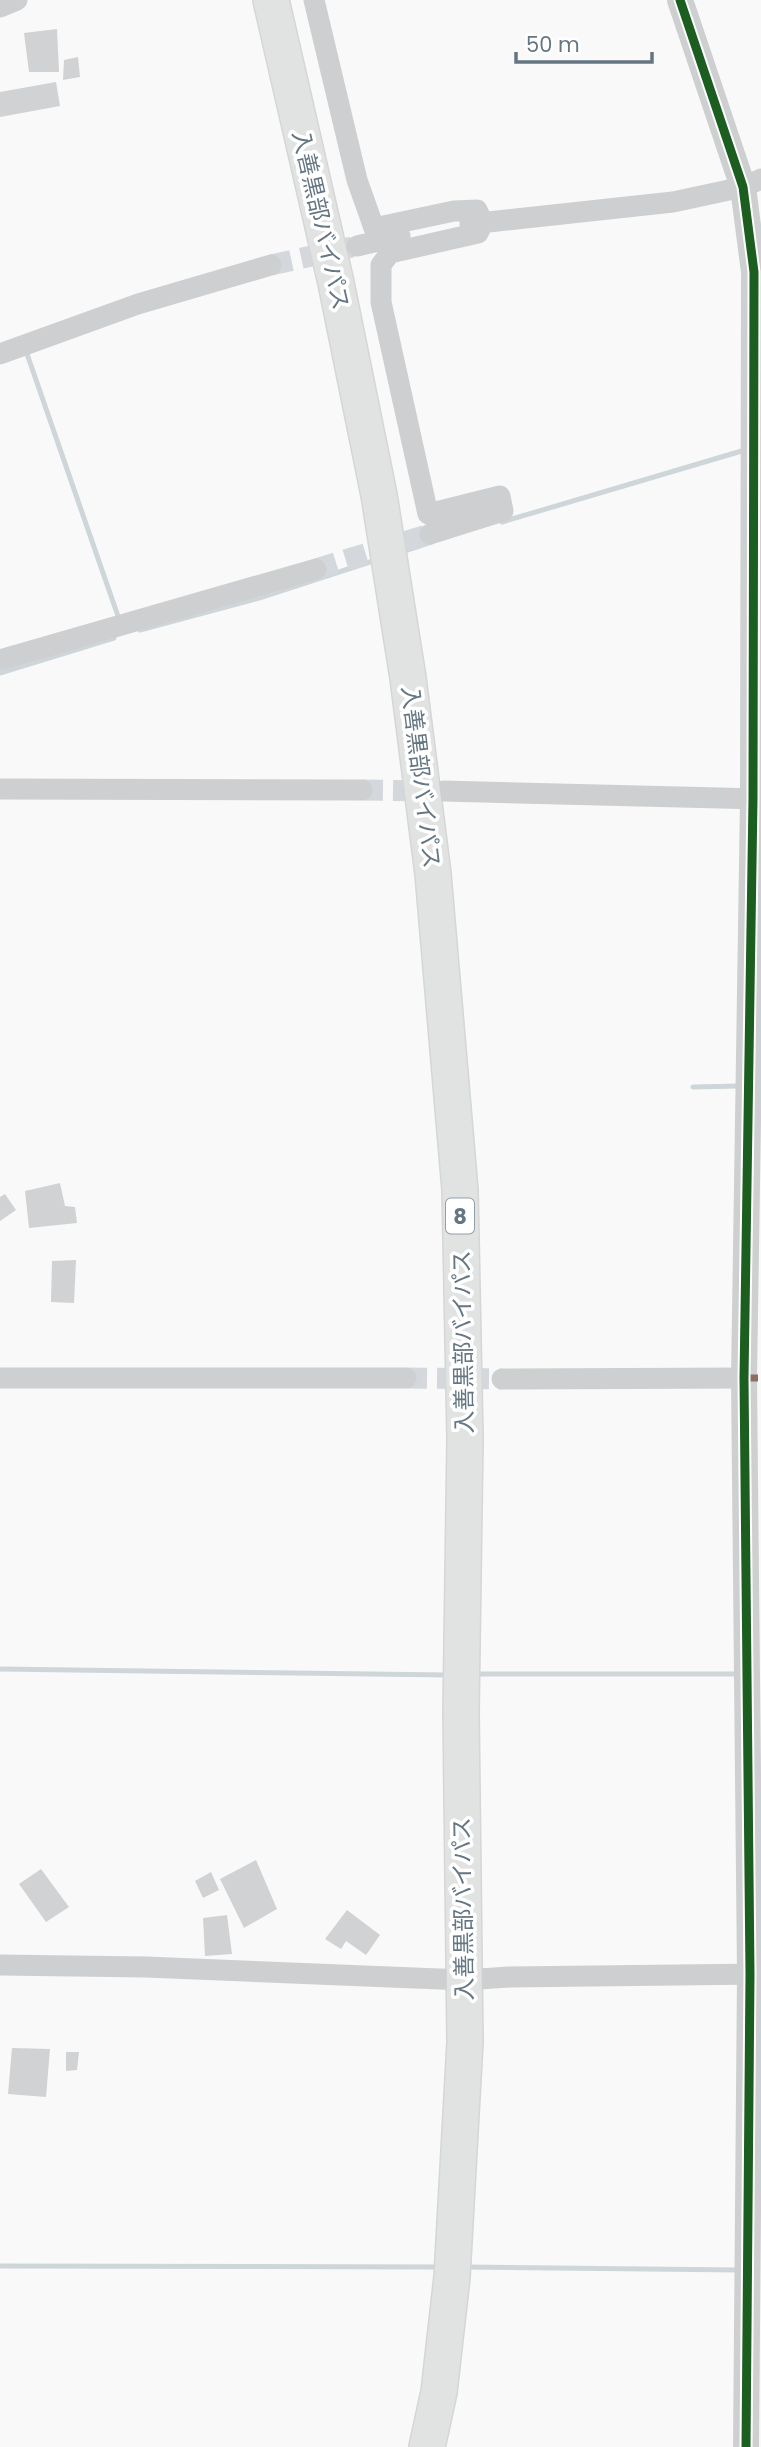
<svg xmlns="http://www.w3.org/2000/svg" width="761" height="2447" viewBox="0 0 761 2447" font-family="Poppins,'Noto Sans JP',sans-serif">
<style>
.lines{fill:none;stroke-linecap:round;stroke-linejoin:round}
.stream{stroke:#ced6d9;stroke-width:5}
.building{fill:#d0d2d3}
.minor-tunnel{stroke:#d4d8dc;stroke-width:21;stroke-dasharray:21 10;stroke-linecap:butt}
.trunk-casing{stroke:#d5d6d6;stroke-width:38}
.minor{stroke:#cecfd0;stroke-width:21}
.tertiary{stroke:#cecfd0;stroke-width:26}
.trunk{stroke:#e1e2e2;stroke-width:35}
.quiet{stroke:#8d6e63;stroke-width:7;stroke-dasharray:14 7;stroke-linecap:butt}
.cycleway-casing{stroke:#fff;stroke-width:13}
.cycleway{stroke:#1b5e20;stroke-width:9}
.labels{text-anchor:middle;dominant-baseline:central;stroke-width:7;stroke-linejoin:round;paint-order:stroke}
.shield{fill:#fff;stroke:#939fa8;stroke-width:2}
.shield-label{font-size:21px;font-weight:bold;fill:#657683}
.street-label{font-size:23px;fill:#657683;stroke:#fff}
</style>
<rect width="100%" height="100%" fill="#f9f9f9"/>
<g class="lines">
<!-- stream -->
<path class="stream" d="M 26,351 L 119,619
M 502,522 L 745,450
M 402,552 L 432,542
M 140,630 L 259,598 L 376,560
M 0,673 L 114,638
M 693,1087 L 739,1086
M 0,1669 L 448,1675
M 472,1674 L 739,1674
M 0,2266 L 441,2267
M 465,2267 L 739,2270"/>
</g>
<!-- building -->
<path class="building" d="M 57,29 L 59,72 L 29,72 L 24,33 Z
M 78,57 L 80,77 L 63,80 L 64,60 Z
M 56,82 L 60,106 L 0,117 L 0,92 Z
M 60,1183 L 65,1206 L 75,1207 L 77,1223 L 29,1228 L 25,1191 Z
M 5,1194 L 16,1210 L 0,1221 L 0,1197 Z
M 76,1260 L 74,1303 L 51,1302 L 52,1261 Z
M 256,1860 L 277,1909 L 244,1928 L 220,1879 Z
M 41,1869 L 69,1907 L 46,1922 L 19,1884 Z
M 211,1872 L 219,1890 L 203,1898 L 195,1881 Z
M 347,1910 L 380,1935 L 366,1955 L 346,1941 L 341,1949 L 325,1939 Z
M 227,1915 L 232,1954 L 205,1956 L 203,1918 Z
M 12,2048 L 50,2049 L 46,2097 L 8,2094 Z
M 66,2052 L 79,2052 L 77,2070 L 66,2071 Z"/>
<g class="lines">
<!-- minor-tunnel -->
<path class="minor-tunnel" d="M 271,265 L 357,246
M 316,569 L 430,534
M 362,790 L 433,791
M 406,1378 L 502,1379"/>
<!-- trunk casing -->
<g class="trunk-casing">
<path id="trunk" d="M 271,0 L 336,283 L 379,495 L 408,678 L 433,874 L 460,1190 L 465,1438 L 461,1712 L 465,2042 L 452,2277 L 439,2392 L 427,2447"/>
</g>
<!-- minor -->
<path class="minor" d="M 314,0 L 357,180 L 374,228 L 454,211 L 477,210 L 483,223 L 478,233 L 390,253 L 381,265 L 381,302 L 428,514 L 500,496 L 503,511 L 430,534
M 0,7 L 17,0
M 470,224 L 673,202 L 743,187 L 761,179
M 357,246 L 400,236
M 0,354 L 138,304 L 271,265
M 0,660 L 316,569
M 0,789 L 362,790
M 443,791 L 761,799
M 0,1378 L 406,1378
M 502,1379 L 744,1378
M 0,1965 L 146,1967 L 464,1980 L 509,1977 L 761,1974"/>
<!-- tertiary -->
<path class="tertiary" d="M 680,0 L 743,187 L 754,272 L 753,799 L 744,1378 L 750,1974 L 746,2447"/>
<!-- trunk -->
<use href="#trunk" class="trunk"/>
<!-- quiet -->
<path class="quiet" d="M 744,1378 L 761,1378"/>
<!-- cycleway casing -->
<g class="cycleway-casing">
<path id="cycleway" d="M 680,0 L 743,187 L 754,272 L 753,799 L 744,1378 L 750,1974 L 746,2447"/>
</g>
<!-- cycleway -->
<use href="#cycleway" class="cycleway"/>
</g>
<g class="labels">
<!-- shield labels -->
<rect class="shield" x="446" y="1198.5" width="28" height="35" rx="5"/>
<g class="shield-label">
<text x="460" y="1216">8</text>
</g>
<!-- street labels -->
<g class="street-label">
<text transform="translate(321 220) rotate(77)">入善黒部バイパス</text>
<text transform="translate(421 777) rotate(83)">入善黒部バイパス</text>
<text transform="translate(463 1342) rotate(-91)">入善黒部バイパス</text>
<text transform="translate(463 1909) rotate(-91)">入善黒部バイパス</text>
</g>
</g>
<!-- scale -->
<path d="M516 52v10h136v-10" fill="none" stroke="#657683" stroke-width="3.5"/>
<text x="526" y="52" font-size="21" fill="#657683" stroke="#ffffff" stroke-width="5" paint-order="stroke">50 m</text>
</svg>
